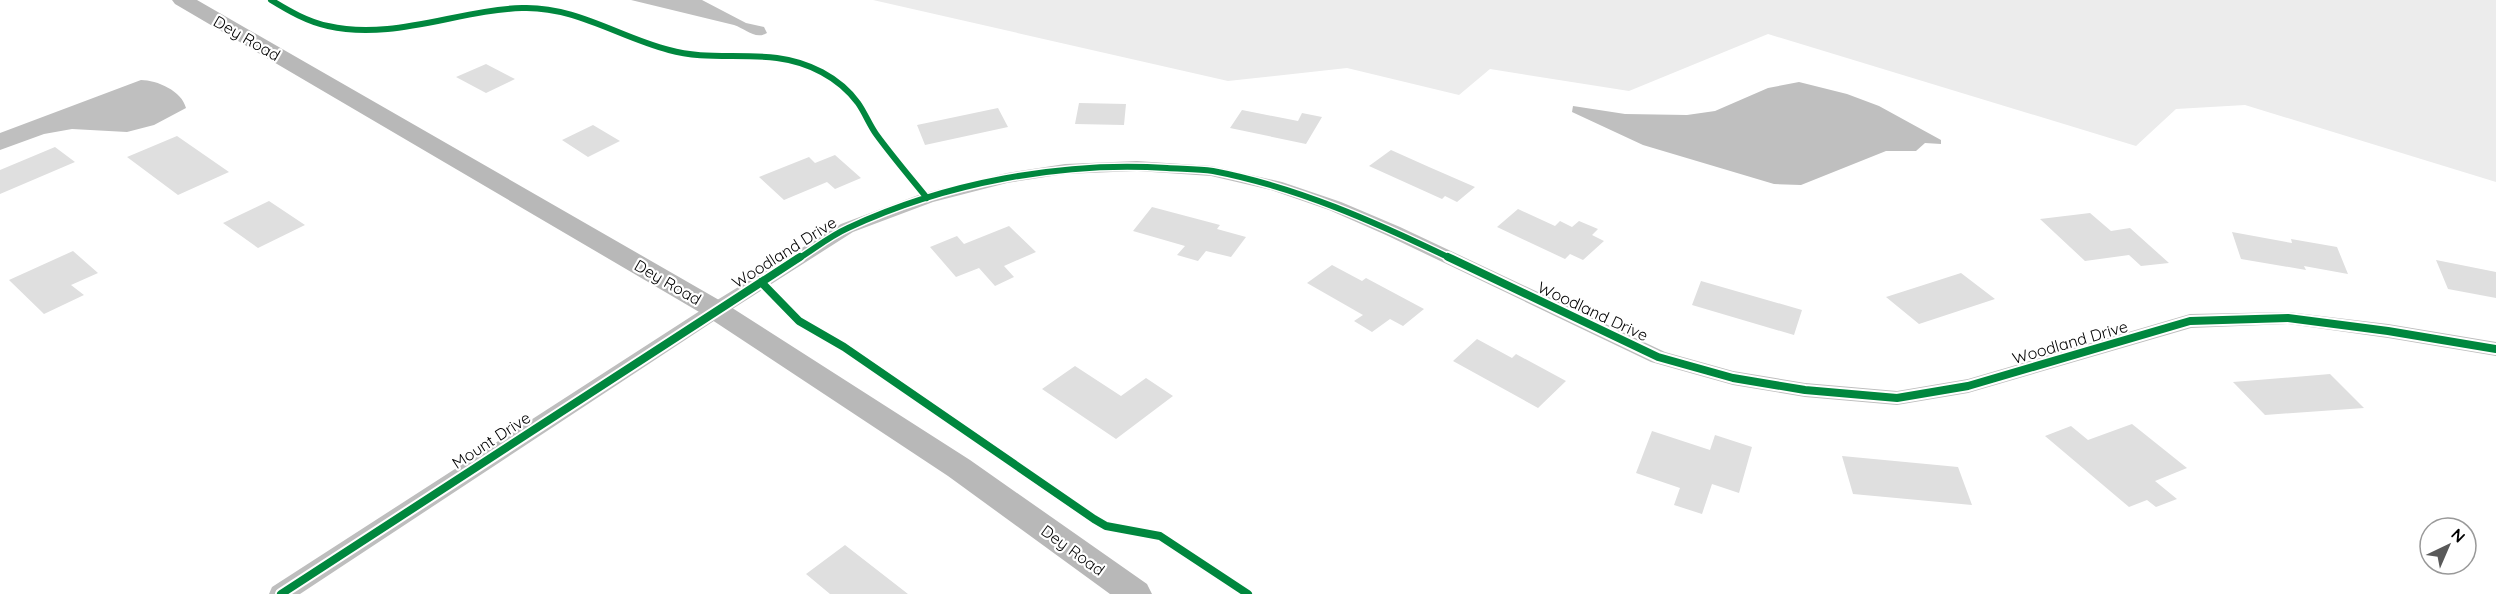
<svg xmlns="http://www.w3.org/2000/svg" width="2496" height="594" viewBox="0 0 2496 594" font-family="Quicksand,sans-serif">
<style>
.green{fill:#ececec}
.water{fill:#bfbfbf}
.building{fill:#dfdfdf}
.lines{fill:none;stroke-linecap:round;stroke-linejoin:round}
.street{fill:#bebebe;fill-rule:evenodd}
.secondary{fill:#b8b8b8;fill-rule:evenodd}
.cycleway-far1-casing{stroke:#fff;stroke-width:9}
.cycleway-casing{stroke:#fff;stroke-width:12}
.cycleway-far1{stroke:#00873e;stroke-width:6}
.cycleway{stroke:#00873e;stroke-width:8}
.labels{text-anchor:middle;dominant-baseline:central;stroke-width:4.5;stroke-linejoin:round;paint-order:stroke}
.street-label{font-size:16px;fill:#000;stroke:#fff}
</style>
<rect width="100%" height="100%" fill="#fff"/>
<!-- green -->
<path class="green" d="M 873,0 L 2496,0 L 2496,182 L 2245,105 L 2176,109 L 2136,146 L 1768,34 L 1629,91 L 1490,69 L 1459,95 L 1347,68 L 1228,81 Z"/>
<!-- water -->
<path class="water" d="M 631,0 L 702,0 L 746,23 L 764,27 L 767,33 C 755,40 746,29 734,25 Z
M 141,80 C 157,80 182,91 186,108 L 154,125 L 127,132 L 72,129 L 44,134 L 0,150 L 0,133 Z
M 1799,82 L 1847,94 L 1879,106 L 1941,140 L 1941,144 L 1925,143 L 1916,151 L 1886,151 L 1801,185 L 1774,184 L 1643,145 L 1572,112 L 1573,106 L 1625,114 L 1687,115 L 1715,111 L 1768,88 Z"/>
<!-- building -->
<path class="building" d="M 486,64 L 515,79 L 486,93 L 456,77 Z
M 1079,103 L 1126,104 L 1124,125 L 1075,124 Z
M 998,108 L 1008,127 L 925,145 L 917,125 Z
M 1242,110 L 1298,121 L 1302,113 L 1322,117 L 1306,144 L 1230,128 Z
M 593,125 L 620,141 L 588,157 L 562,140 Z
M 177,136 L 229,172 L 178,195 L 127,157 Z
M 55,147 L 75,162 L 0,194 L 0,170 Z
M 1391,150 L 1429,167 L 1475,187 L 1457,202 L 1445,196 L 1442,199 L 1369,166 Z
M 835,155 L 861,178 L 835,189 L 827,182 L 784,200 L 759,177 L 809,157 L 815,163 Z
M 269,201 L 305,225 L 258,248 L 223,223 Z
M 1152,207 L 1220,225 L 1217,229 L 1246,237 L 1231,257 L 1206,251 L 1198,261 L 1177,255 L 1185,246 L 1133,231 Z
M 1518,209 L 1555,226 L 1560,221 L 1572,227 L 1579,221 L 1598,229 L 1592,235 L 1604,241 L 1583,260 L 1570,254 L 1565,259 L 1497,227 Z
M 2090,213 L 2111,231 L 2130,228 L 2169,263 L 2141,266 L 2129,255 L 2085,261 L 2040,219 Z
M 1009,226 L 1036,252 L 1004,266 L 1014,277 L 995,286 L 979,268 L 956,277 L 930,247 L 957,236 L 964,244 Z
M 2232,232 L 2292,243 L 2291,239 L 2337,247 L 2348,274 L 2304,266 L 2306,270 L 2241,259 Z
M 73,251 L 98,273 L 71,285 L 84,295 L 44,314 L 9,280 Z
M 2436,260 L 2496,272 L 2496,298 L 2448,289 Z
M 1332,265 L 1362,281 L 1366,278 L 1424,309 L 1403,326 L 1390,319 L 1372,332 L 1354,321 L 1363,315 L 1307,283 Z
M 1961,273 L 1995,299 L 1919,324 L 1886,297 Z
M 1701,281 L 1802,310 L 1794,335 L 1692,305 Z
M 1477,339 L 1512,358 L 1516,354 L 1566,381 L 1538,408 L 1453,361 Z
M 1075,366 L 1121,396 L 1146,378 L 1173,396 L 1116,439 L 1042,389 Z
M 2330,374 L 2364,408 L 2265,415 L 2233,382 Z
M 2132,424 L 2187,468 L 2155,481 L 2177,499 L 2156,507 L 2147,500 L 2129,507 L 2045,436 L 2071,426 L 2088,440 Z
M 1652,431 L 1710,450 L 1715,435 L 1752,447 L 1739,493 L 1712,484 L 1702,514 L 1674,505 L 1680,488 L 1636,473 Z
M 1842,456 L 1958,467 L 1972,505 L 1853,494 Z
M 845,545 L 908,594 L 830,594 L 806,574 Z"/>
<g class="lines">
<!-- street -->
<path class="street" d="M 1137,161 L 1211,166 L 1282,182 L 1341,202 L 1400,227 L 1665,352 L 1733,371 L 1805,383 L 1897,391 L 1968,379 L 2190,314 L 2288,312 L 2388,324 L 2496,342 L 2496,356 L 2388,338 L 2288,324 L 2191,328 L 1968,393 L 1897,405 L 1805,397 L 1733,385 L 1651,362 L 1386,235 L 1329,210 L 1271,190 L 1211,176 L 1137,171 L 1065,174 L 1007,183 L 933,202 L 853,232 L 723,315 L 300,594 L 269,594 L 272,587 L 709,305 L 841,224 L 921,194 L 1007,173 L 1065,164 Z"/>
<!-- secondary -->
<path class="secondary" d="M 172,0 L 197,0 L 726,304 L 970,460 L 1147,584 L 1152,594 L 1110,594 L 948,476 L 706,316 L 175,4 Z"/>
<!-- cycleway-far1 casing -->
<g class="cycleway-far1-casing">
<path id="cycleway-far1" d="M 271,0 C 289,11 308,22 328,26 C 392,41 458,10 522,8 C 575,6 619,37 669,50 C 704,60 741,53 777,58 C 808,62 839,77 858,103 C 865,113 869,124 876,134 C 892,156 910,177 927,198
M 798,259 C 814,249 830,236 848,228 C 944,183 1062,161 1167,168 C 1182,169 1198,169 1213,171 C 1297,187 1375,222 1452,259"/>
</g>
<!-- cycleway casing -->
<g class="cycleway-casing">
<path id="cycleway" d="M 1448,257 L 1658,357 L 1733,378 L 1805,390 L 1897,398 L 1968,386 L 2190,321 L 2288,318 L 2388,331 L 2496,349
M 761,282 L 799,321 L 844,347 L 1094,519 L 1106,526 L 1160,536 L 1248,594
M 281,594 L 800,257"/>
</g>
<!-- cycleway-far1 -->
<use href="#cycleway-far1" class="cycleway-far1"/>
<!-- cycleway -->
<use href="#cycleway" class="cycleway"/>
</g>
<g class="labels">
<!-- street labels -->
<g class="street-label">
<text transform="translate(247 38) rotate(30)">Dey Road</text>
<text transform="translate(784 252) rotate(-32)">Woodland Drive</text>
<text transform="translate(668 282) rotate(30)">Dey Road</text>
<text transform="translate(1593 311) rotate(25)">Woodland Drive</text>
<text transform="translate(2070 342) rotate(-16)">Woodland Drive</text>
<text transform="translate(491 440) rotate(-33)">Mount Drive</text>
<text transform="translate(1073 550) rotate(36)">Dey Road</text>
</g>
</g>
<!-- north arrow -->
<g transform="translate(2448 546) rotate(44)"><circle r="28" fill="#ffffff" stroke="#999999" stroke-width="1.5"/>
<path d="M0-4.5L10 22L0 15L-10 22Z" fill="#595959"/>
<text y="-9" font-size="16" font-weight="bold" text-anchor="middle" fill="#000000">N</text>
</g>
</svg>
